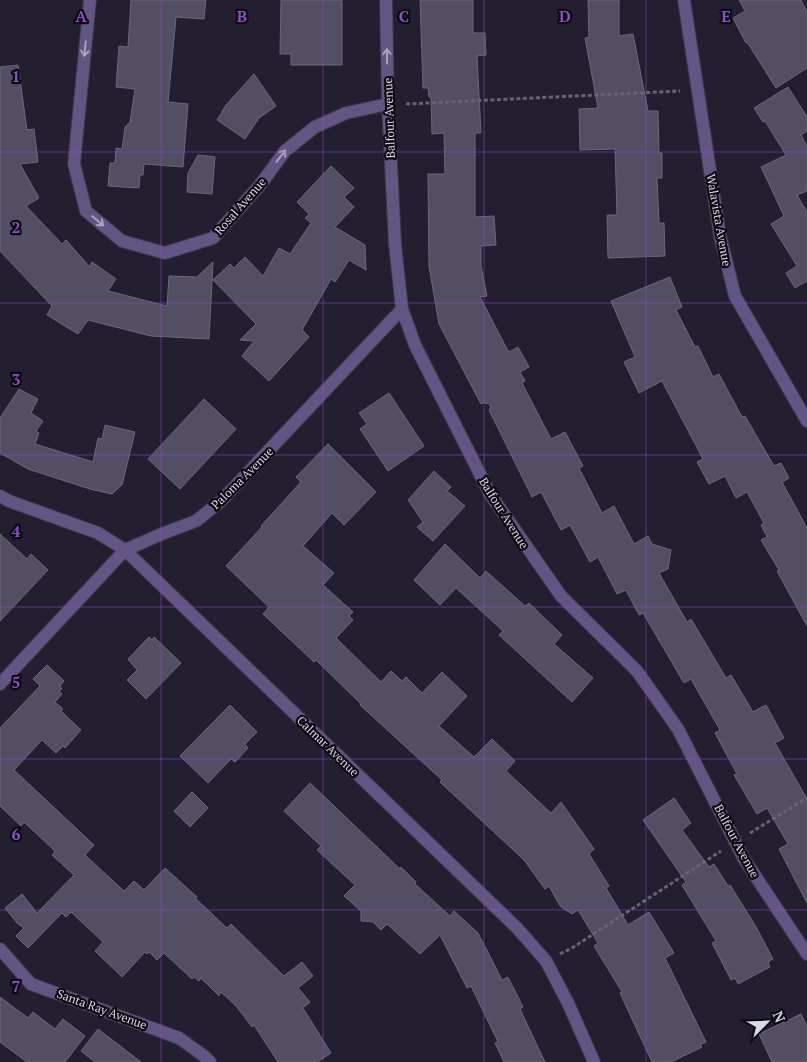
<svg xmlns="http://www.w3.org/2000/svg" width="807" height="1062" viewBox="0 0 807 1062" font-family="'PT Serif',serif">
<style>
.building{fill:#544e64;stroke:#6d667d}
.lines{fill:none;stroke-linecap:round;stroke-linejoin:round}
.minor-casing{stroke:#3d384a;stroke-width:14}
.path{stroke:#686373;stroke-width:3;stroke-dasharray:4 2.5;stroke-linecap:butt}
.minor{stroke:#635583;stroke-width:12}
.oneway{stroke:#aaa3bd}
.grid{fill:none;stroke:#8e4ec6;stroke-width:1;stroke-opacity:0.55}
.labels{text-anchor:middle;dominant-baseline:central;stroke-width:4.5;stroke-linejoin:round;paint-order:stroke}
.street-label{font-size:12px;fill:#dad7e4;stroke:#0c0912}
.grid-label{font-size:16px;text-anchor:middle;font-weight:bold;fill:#8e4ec6;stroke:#0c0912;stroke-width:4.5;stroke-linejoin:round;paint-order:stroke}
</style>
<rect width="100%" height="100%" fill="#241e31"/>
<!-- building -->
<path class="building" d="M 131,0 L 206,0 L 204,19 L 176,17 L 168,102 L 188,104 L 183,167 L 144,164 L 143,175 L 140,175 L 139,188 L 108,186 L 110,163 L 115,163 L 116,148 L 122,149 L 125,127 L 130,122 L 135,89 L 116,87 L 119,46 L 128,47 Z
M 281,0 L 342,0 L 342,65 L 291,65 L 291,54 L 280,54 Z
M 420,0 L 473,0 L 473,33 L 485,33 L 486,55 L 477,56 L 481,133 L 475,133 L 475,217 L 494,216 L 496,245 L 481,246 L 481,266 L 487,296 L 480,297 L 507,349 L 509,352 L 518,347 L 529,367 L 520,372 L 525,381 L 522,383 L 551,439 L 565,432 L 583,466 L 579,468 L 602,513 L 614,506 L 634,544 L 648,536 L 652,544 L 671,550 L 668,569 L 659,573 L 687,622 L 691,619 L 726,678 L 731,675 L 753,712 L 766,705 L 784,738 L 775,743 L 807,799 L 807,903 L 779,849 L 788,844 L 767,808 L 757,814 L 734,775 L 737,774 L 715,733 L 720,730 L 691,679 L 684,683 L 643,613 L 639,615 L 626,590 L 617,594 L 598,557 L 590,562 L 570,525 L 561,530 L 541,492 L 532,497 L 489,410 L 491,407 L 488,403 L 486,404 L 485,402 L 481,404 L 439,324 L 429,266 L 428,174 L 445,174 L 444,133 L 432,134 L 431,97 L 429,97 L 428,88 L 423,88 Z
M 588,0 L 619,0 L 619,36 L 633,34 L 648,111 L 658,111 L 659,153 L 662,153 L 662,178 L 657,178 L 659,223 L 664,223 L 665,256 L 608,258 L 607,215 L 617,215 L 615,149 L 580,150 L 579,109 L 598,108 L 585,38 L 589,37 Z
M 739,0 L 801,0 L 807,12 L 807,68 L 776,88 L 747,42 L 746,43 L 733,18 L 745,11 Z
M 18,65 L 27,130 L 34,129 L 38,162 L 20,164 L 39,198 L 26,206 L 62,244 L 66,240 L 90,267 L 92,262 L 116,279 L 108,291 L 167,306 L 169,276 L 197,277 L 213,262 L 209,339 L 151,336 L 88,320 L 78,334 L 47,315 L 52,306 L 0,251 L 0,67 Z
M 254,74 L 276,106 L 259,118 L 245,139 L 217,120 L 226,105 Z
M 788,87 L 807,117 L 807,131 L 801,135 L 807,146 L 807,191 L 797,195 L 807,212 L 807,281 L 795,288 L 786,273 L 797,266 L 771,224 L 784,216 L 761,167 L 786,155 L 765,121 L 763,122 L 754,108 Z
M 198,155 L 215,157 L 212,194 L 187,192 L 188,173 Z
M 331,166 L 354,188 L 344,197 L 354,207 L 335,227 L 365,245 L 366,270 L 349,260 L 335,282 L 331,279 L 302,330 L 309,337 L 269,381 L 242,356 L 254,341 L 240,340 L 256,324 L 213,280 L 230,264 L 234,268 L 245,257 L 263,276 L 279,248 L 290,254 L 311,223 L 305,218 L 309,214 L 297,202 Z
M 670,277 L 682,307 L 676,310 L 695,347 L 698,346 L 713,377 L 719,374 L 742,417 L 745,416 L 774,466 L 781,463 L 789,478 L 782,482 L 807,528 L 807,626 L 777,571 L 779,570 L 761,540 L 767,537 L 761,525 L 764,523 L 747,492 L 736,498 L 725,476 L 709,484 L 697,462 L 703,459 L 662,381 L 639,393 L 624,362 L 635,357 L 611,301 Z
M 19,389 L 38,399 L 31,413 L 43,421 L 36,431 L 39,433 L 35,444 L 93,462 L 98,438 L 102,439 L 105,425 L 135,432 L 122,485 L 112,494 L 90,489 L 28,469 L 0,453 L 0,418 Z
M 389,393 L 424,446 L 388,471 L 360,429 L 367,424 L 359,413 Z
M 204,399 L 236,429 L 180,489 L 148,459 Z
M 328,444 L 376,492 L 344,525 L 332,513 L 303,546 L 334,573 L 323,585 L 353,612 L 349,616 L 353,620 L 336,638 L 381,682 L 391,671 L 402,681 L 406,677 L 422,693 L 442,672 L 467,696 L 439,726 L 474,757 L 492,739 L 515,761 L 506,771 L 551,813 L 561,802 L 594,849 L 589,854 L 609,886 L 606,888 L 628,925 L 649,912 L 674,953 L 665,958 L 706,1042 L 700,1045 L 702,1047 L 671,1062 L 652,1062 L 620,993 L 622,992 L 594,946 L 598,943 L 578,910 L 572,914 L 560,906 L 549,886 L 545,889 L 524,860 L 440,782 L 442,780 L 360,705 L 361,704 L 316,660 L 314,662 L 263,614 L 269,607 L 226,566 L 262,527 L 261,526 L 301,482 L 296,477 Z
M 434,471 L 451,487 L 447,491 L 465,506 L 433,541 L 417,527 L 423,522 L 408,500 Z
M 0,534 L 27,559 L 31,554 L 48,570 L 0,621 Z
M 445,544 L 480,578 L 486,571 L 525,606 L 529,603 L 562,635 L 554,644 L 593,678 L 572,702 L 499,635 L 503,631 L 456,588 L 440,605 L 414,580 Z
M 149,637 L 152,640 L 154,637 L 181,663 L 146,699 L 127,680 L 137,670 L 128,659 Z
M 47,665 L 64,681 L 60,686 L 62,689 L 59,691 L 62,694 L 55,702 L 63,709 L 61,711 L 81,730 L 65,748 L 63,746 L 56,753 L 42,740 L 14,770 L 94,845 L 85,855 L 124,891 L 134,881 L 144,890 L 165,868 L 197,897 L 195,898 L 227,928 L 231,924 L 284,976 L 302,962 L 313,976 L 298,988 L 310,1002 L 303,1008 L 331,1053 L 317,1062 L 278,1062 L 254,1025 L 252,1027 L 236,1006 L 221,992 L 219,996 L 201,978 L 199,981 L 194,977 L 192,979 L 164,953 L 157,960 L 149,952 L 147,954 L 145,952 L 122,977 L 95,951 L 103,942 L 71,912 L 66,917 L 62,913 L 28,948 L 16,936 L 24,928 L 17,923 L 5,908 L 22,894 L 37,913 L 74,875 L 52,855 L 55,851 L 24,822 L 21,826 L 0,806 L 0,728 L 40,686 L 33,679 Z
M 230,705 L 257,732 L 245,744 L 248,748 L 235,762 L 231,759 L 208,783 L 180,756 Z
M 310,783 L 400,869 L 401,867 L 416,882 L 415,884 L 450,916 L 454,911 L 478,933 L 502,980 L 508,977 L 523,1007 L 520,1009 L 545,1062 L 504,1062 L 495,1043 L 498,1042 L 471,986 L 467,988 L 440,935 L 420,954 L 387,924 L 381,930 L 373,922 L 361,921 L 361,911 L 344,896 L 355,885 L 317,850 L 321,846 L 284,811 Z
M 192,792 L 208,808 L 190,827 L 174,811 Z
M 674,798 L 691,823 L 682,830 L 709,867 L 714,864 L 728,886 L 730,885 L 755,925 L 773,959 L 768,962 L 770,967 L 738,984 L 735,978 L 731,980 L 712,943 L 716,941 L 682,885 L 686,882 L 643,820 Z
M 0,997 L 28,1018 L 33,1012 L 55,1029 L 63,1019 L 85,1036 L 65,1062 L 27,1062 L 0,1042 Z
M 801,1014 L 807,1026 L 807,1062 L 772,1062 L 759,1034 Z
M 98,1029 L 141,1062 L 95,1062 L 81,1051 Z"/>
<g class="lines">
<!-- minor casing -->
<g class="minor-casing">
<path id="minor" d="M 90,0 L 74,164 L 86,211 L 122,241 L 165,253 L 213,238 L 260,185 L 285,151 L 315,127 L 346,113 L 388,104
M 386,0 L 388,104 L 395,244 L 402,309 L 415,345 L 490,494 L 561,596 L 637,671 L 678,729 L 744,859 L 807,954
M 684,0 L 720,236 L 735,296 L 807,421
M 0,496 L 9,501 L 98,533 L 125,550 L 517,928 L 546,961 L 568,1003 L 594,1062
M 0,684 L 125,550 L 164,533 L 196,521 L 221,501 L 402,309
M 0,949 L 31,984 L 179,1038 L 204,1056 L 210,1062"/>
</g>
<!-- path -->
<path class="path" d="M 406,104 L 680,91
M 750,833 L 807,798
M 560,954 L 572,948 L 721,851"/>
<!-- minor -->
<use href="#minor" class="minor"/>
</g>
<!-- one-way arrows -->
<defs><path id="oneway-shaft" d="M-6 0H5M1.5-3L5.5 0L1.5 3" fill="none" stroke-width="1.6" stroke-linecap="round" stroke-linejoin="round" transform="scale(1.25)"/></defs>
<g class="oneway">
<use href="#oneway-shaft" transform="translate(85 49) rotate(96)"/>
<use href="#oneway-shaft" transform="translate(387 56) rotate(-91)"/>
<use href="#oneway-shaft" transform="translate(281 156) rotate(-52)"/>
<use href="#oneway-shaft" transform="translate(98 221) rotate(40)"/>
</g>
<!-- grid -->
<path class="grid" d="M 161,0 L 161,1062M 323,0 L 323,1062M 484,0 L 484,1062M 646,0 L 646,1062M 0,152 L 807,152M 0,303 L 807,303M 0,455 L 807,455M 0,607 L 807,607M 0,759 L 807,759M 0,910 L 807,910"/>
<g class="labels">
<!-- street labels -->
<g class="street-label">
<text transform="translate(389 118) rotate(-92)">Balfour Avenue</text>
<text transform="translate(240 206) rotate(-49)">Rosal Avenue</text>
<text transform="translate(719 220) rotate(80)">Walavista Avenue</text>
<text transform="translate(242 478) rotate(-45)">Paloma Avenue</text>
<text transform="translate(504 513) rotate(58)">Balfour Avenue</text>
<text transform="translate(328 746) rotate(44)">Calmar Avenue</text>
<text transform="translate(737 841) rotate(62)">Balfour Avenue</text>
<text transform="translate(102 1009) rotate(20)">Santa Ray Avenue</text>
</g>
</g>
<g class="grid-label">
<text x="81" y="22">A</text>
<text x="242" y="22">B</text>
<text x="404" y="22">C</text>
<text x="565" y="22">D</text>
<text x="726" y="22">E</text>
<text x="16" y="82">1</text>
<text x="16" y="233">2</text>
<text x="16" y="385">3</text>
<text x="16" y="537">4</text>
<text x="16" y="688">5</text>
<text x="16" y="840">6</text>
<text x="16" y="992">7</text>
</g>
<!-- north arrow -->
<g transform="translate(767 1022) rotate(66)" stroke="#0c0912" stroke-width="4" paint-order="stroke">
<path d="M0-4L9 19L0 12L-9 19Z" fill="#dad7e4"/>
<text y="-8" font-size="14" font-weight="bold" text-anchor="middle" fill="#dad7e4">N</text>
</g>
</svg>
